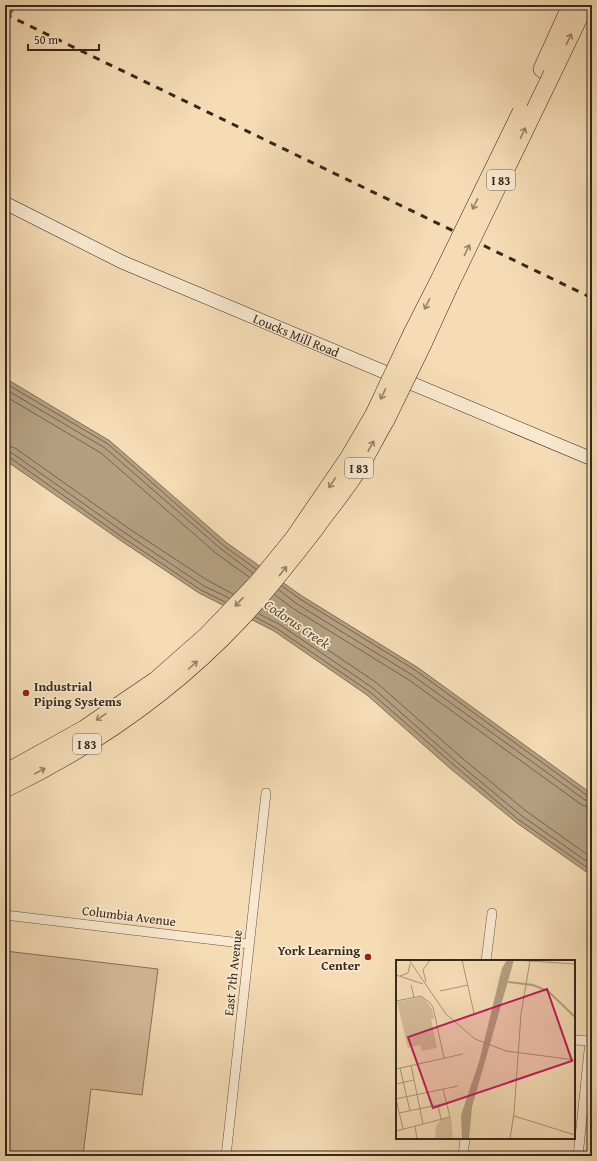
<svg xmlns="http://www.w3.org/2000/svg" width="597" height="1161" viewBox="0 0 597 1161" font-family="'Gentium Book Plus',serif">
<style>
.green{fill:#d5bd9b;stroke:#86725b}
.water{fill:#b49f81;stroke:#826f58}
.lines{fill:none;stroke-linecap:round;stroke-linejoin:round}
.shore{stroke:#75644e;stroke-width:1}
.stream{stroke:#826f58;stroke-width:3}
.street-casing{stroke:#665542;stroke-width:10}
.secondary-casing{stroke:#36281b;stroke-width:14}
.highway-casing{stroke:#36281b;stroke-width:18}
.street{stroke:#f8e8cf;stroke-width:9}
.secondary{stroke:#f8e8cf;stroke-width:13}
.highway{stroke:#f5dcb5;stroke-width:17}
.rail{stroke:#36281b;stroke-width:3;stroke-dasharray:7 7;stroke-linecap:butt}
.highway-bridge-casing{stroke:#36281b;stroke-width:18;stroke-linecap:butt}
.highway-bridge{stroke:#f5dcb5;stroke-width:17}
.oneway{stroke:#968268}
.poi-dot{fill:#8f2418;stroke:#f8e8cf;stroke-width:1.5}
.labels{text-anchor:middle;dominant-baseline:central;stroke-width:3.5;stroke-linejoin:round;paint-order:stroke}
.shield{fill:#f8e8cf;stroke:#706251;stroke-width:1}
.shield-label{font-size:12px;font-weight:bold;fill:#36281b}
.street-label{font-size:13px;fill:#36281b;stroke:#f8e8cf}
.poi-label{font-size:13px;font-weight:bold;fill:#36281b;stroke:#f8e8cf;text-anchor:start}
.water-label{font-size:14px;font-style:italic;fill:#5c4c3a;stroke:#f8e8cf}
.inset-river{fill:none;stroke:#b49f81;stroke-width:2}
.inset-road{fill:none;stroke:#a99477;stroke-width:1}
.view{fill:#c2185b;fill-opacity:0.15;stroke:#c2185b;stroke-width:2}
.inset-edge{fill:none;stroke:#36281b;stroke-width:2}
</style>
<rect width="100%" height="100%" fill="#f5dcb5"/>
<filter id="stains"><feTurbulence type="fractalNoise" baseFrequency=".005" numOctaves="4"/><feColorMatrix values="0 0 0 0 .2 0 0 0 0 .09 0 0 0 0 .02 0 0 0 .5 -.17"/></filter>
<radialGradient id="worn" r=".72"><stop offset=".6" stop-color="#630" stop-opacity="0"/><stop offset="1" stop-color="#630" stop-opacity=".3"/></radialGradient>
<!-- green -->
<path class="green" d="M 5,951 L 158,969 L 142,1095 L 91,1089 L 83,1156 L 5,1156 Z"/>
<!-- water -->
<path class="water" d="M 5,378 L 110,441 L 227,543 L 302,596 L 417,667 L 592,794 L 592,876 L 517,823 L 452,770 L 367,695 L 274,631 L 199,593 L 120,540 L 5,460 Z"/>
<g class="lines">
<!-- shore -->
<path class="shore" d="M 5,383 L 108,444 L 224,546 L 256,569
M 5,389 L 105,448 L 221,549 L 253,573
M 5,396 L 101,453 L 217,554 L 249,577
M 5,445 L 15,448 L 128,528 L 207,580 L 233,594
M 5,451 L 12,453 L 125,533 L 204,586 L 229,598
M 5,457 L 9,457 L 122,537 L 201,590 L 225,602
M 282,586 L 300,599 L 415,670 L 588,796 L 592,797
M 279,590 L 297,604 L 412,675 L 585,800 L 592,802
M 275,595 L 294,609 L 409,680 L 582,805 L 592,808
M 263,609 L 282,619 L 377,683 L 462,758 L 526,811 L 592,858
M 259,614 L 279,624 L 373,688 L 458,763 L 522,816 L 592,865
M 255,617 L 276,628 L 370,692 L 455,766 L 519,820 L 592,871"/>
<!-- stream -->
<path class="stream" d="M 5,23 L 15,5"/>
<!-- street casing -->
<g class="street-casing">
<path id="street" d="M 5,915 L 249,944
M 486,961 L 492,913
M 574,1040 L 592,1041
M 226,1156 L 266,793
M 463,1156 L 465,1138
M 578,1156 L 590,1041"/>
</g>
<!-- secondary casing -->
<g class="secondary-casing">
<g id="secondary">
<path id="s1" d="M 5,203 L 122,262 L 592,459"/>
</g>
</g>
<!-- highway casing -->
<g class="highway-casing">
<path id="highway" d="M 542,69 L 571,5
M 552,74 L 585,5
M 412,333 L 442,274
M 423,344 L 450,285
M 5,773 L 84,729 L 156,680 L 206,636 L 257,583 L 293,539 L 349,457 L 374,414
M 5,789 C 92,747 174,690 240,620 C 267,591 291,560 315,529 C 330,508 348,487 361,465 C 370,450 377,435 386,420"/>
</g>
<!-- street -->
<use href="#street" class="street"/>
<!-- secondary -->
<use href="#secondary" class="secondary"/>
<!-- highway -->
<use href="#highway" class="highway"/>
<!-- rail -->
<path class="rail" d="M 5,14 L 592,298"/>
<!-- highway-bridge casing -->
<g class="highway-bridge-casing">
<path id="highway-bridge" d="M 442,274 L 521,112
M 450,285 L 552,74
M 374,414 L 412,333
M 386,420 L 423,344"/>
</g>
<!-- highway-bridge -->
<use href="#highway-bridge" class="highway-bridge"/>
</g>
<!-- one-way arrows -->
<defs><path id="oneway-shaft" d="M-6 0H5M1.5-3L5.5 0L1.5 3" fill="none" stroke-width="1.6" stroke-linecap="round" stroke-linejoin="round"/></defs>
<g class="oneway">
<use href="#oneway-shaft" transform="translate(569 39) rotate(-64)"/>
<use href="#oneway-shaft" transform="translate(523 133) rotate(-64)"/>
<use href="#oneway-shaft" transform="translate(475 204) rotate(116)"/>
<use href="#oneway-shaft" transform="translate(467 250) rotate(-64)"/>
<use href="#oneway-shaft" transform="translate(427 304) rotate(116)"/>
<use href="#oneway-shaft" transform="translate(383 394) rotate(116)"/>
<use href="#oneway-shaft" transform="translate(371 446) rotate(-61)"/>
<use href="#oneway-shaft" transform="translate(332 483) rotate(124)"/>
<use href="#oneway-shaft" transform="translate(283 571) rotate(-51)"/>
<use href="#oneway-shaft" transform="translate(239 602) rotate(133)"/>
<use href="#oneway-shaft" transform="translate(193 665) rotate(-42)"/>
<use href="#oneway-shaft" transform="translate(101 717) rotate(146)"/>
<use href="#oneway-shaft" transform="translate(40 771) rotate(-28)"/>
</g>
<!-- markers -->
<g class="poi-dot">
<circle cx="26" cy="693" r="4"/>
<circle cx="368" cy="957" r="4"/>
</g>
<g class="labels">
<!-- shield labels -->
<g class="shield">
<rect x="487" y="170" width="28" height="20" rx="3"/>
<rect x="345" y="458" width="28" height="20" rx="3"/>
<rect x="73" y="734" width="28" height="20" rx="3"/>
</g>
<g class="shield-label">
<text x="501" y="180">I 83</text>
<text x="359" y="468">I 83</text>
<text x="87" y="744">I 83</text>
</g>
<!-- street labels -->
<g class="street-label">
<text stroke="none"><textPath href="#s1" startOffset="320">Loucks Mill Road</textPath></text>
<text transform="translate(129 916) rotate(7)">Columbia Avenue</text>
<text transform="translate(233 973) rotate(-84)">East 7th Avenue</text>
</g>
<!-- poi labels -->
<g class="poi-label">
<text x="34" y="686">Industrial<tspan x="34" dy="15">Piping Systems</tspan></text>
<text x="360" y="950" text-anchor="end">York Learning<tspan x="360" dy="15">Center</tspan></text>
</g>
<!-- water labels -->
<g class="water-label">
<text transform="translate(297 624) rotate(34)">Codorus Creek</text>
</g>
</g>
<!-- overview -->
<g transform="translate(396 960)">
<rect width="179" height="179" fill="#f5dcb5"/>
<path d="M 24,37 L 28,38 L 36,49 L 38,58 L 35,59 L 41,88 L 26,91 L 24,85 L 12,88 L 1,42 ZM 55,157 L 57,179 L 39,179 L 40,166 L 45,160 Z" fill="#d5bd9b"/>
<path d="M 111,0 L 118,0 L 76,147 L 73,179 L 66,179 L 65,155 L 83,102 L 106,8 Z" fill="#b49f81"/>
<path class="inset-river" d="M 112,22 L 137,25 L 152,31 L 179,57"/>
<path class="inset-road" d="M 13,0 L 50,54 L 79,79 L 110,91 L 179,100M 66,0 L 78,53M 118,0 L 179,4M 0,15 L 27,24M 4,16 L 12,13 L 14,4M 30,22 L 27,10 L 34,0M 15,25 L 18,37M 44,31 L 72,25M 0,41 L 25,36 L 33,42 L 37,47 L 48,98M 15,105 L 27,164M 4,108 L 14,151M 0,109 L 67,94M 0,124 L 18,120M 0,139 L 62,126M 0,139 L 7,169M 42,145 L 45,159M 3,153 L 51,143M 118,156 L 179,175M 19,166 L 21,179M 0,171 L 54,157 L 47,129M 114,179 L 118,153 L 125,54 L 134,1"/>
<path class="view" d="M 151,29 L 176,101 L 37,148 L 12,77 Z"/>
<rect width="179" height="179" class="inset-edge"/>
</g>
<!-- margin -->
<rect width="597" height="1161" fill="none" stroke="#f5dcb5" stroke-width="20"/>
<rect x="6" y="6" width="585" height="1149" fill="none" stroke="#36281b" stroke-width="2"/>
<rect x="10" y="10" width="577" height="1141" fill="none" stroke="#36281b"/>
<!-- scale -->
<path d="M28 44v6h71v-6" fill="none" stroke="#36281b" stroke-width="2"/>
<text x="34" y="44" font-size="12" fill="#36281b" stroke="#f8e8cf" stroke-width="3" paint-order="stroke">50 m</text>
<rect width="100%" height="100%" filter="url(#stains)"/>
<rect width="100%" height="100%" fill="url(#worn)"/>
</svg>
